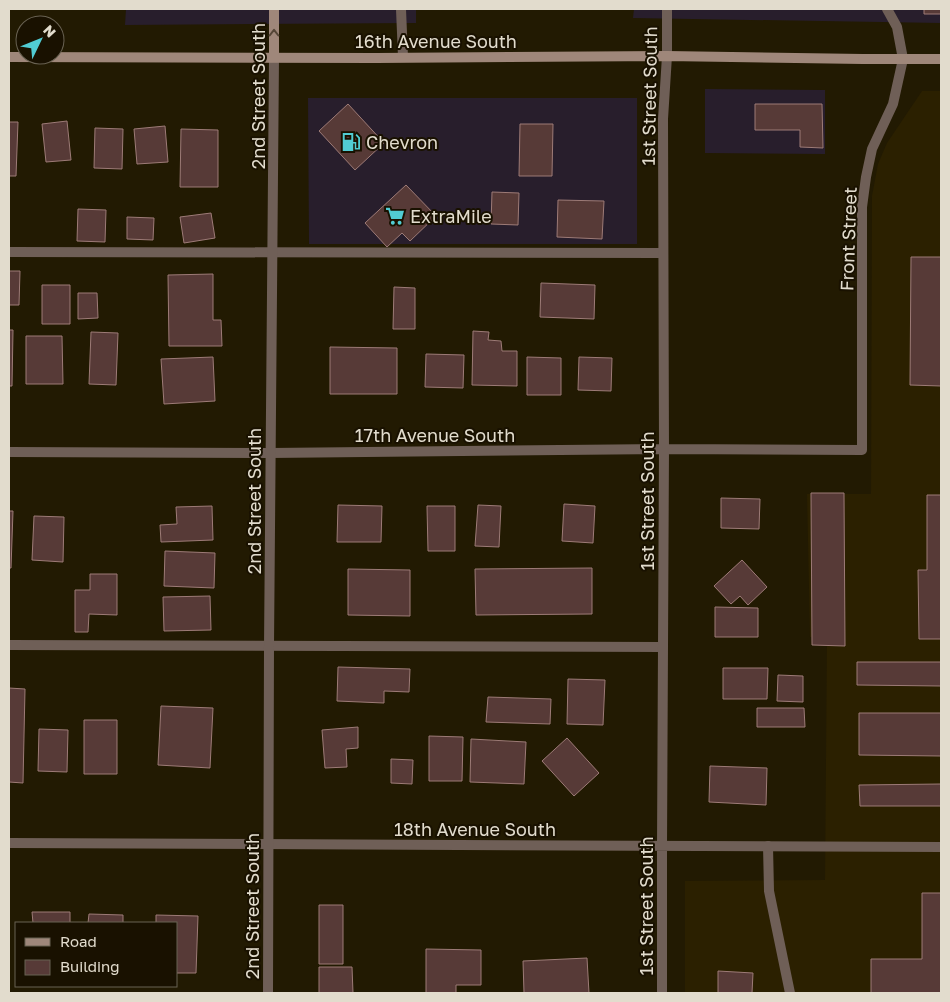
<svg xmlns="http://www.w3.org/2000/svg" width="950" height="1002" viewBox="0 0 950 1002" font-family="'Golos Text',sans-serif">
<style>
.commercial{fill:#281e2c}
.built{fill:#2b2000}
.building{fill:#573a37;stroke:#9d7b77}
.lines{fill:none;stroke-linecap:round;stroke-linejoin:round}
.service{stroke:#6f5f57;stroke-width:10}
.minor{stroke:#6f5f57;stroke-width:10}
.tertiary{stroke:#6f5f57;stroke-width:10}
.secondary{stroke:#9f877a;stroke-width:10}
.secondary-bridge{stroke:#9f877a;stroke-width:10}
.oneway{stroke:#554637}
.labels{text-anchor:middle;dominant-baseline:central;stroke-width:4;stroke-linejoin:round;paint-order:stroke}
.street-label{font-size:18px;fill:#e2dccd;stroke:#191100}
.poi-label{font-size:18px;fill:#e2dccd;stroke:#191100;text-anchor:start}
</style>
<rect width="100%" height="100%" fill="#221a02"/>
<!-- commercial -->
<path class="commercial" d="M 126,9 L 416,9 L 416,23 L 125,25 Z
M 634,9 L 941,9 L 941,23 L 633,18 Z
M 705,89 L 825,90 L 825,154 L 705,153 Z
M 308,98 L 637,98 L 637,244 L 309,244 Z"/>
<!-- built -->
<path class="built" d="M 922,91 L 941,91 L 941,993 L 685,993 L 685,881 L 825,880 L 827,638 L 810,637 L 807,494 L 871,494 L 872,196 L 878,164 L 887,143 Z"/>
<!-- building -->
<path class="building" d="M 924,9 L 941,9 L 941,14 L 924,14 Z
M 348,104 L 384,143 L 355,170 L 319,131 Z
M 755,104 L 822,104 L 823,148 L 800,147 L 800,130 L 755,130 Z
M 67,121 L 71,160 L 46,162 L 42,124 Z
M 9,122 L 18,122 L 16,176 L 9,176 Z
M 520,124 L 553,124 L 552,176 L 519,176 Z
M 165,126 L 168,162 L 137,164 L 134,129 Z
M 95,128 L 123,129 L 122,169 L 94,168 Z
M 181,129 L 218,130 L 218,187 L 180,187 Z
M 406,185 L 436,216 L 410,241 L 402,233 L 387,247 L 365,223 Z
M 492,192 L 519,193 L 518,225 L 491,224 Z
M 558,200 L 604,201 L 602,239 L 557,237 Z
M 78,209 L 106,210 L 105,242 L 77,241 Z
M 211,213 L 215,238 L 184,243 L 180,217 Z
M 127,217 L 154,218 L 153,240 L 127,239 Z
M 911,257 L 941,257 L 941,386 L 910,385 Z
M 9,271 L 20,271 L 19,305 L 9,305 Z
M 213,274 L 213,320 L 221,320 L 222,346 L 169,346 L 168,275 Z
M 541,283 L 595,285 L 594,319 L 540,317 Z
M 42,285 L 70,285 L 70,324 L 42,324 Z
M 394,287 L 415,288 L 415,329 L 393,329 Z
M 78,293 L 97,293 L 98,318 L 78,319 Z
M 9,330 L 13,330 L 12,386 L 9,386 Z
M 473,331 L 489,332 L 488,340 L 501,341 L 502,351 L 517,351 L 517,386 L 472,385 Z
M 91,332 L 118,333 L 116,385 L 89,384 Z
M 26,336 L 62,336 L 63,384 L 26,384 Z
M 330,347 L 397,348 L 397,394 L 330,394 Z
M 426,354 L 464,355 L 463,388 L 425,387 Z
M 213,357 L 215,401 L 164,404 L 161,359 Z
M 527,357 L 561,358 L 561,395 L 527,395 Z
M 579,357 L 612,358 L 611,391 L 578,390 Z
M 811,493 L 844,493 L 845,646 L 812,645 Z
M 927,495 L 941,495 L 941,639 L 919,639 L 918,570 L 927,570 Z
M 721,498 L 760,499 L 759,529 L 721,528 Z
M 564,504 L 595,506 L 593,543 L 562,541 Z
M 338,505 L 382,506 L 381,542 L 337,542 Z
M 478,505 L 501,506 L 499,547 L 475,546 Z
M 212,506 L 213,540 L 161,542 L 160,525 L 177,524 L 176,507 Z
M 427,506 L 455,506 L 455,551 L 428,551 Z
M 9,511 L 13,511 L 11,568 L 9,568 Z
M 34,516 L 64,517 L 63,562 L 32,560 Z
M 165,551 L 215,553 L 214,588 L 164,586 Z
M 742,560 L 767,587 L 748,605 L 740,596 L 731,604 L 714,586 Z
M 592,568 L 592,614 L 476,615 L 475,569 Z
M 348,569 L 410,570 L 410,616 L 348,615 Z
M 90,574 L 117,574 L 117,615 L 89,614 L 88,632 L 75,632 L 75,590 L 90,590 Z
M 210,596 L 211,630 L 164,631 L 163,597 Z
M 715,607 L 758,608 L 758,637 L 715,637 Z
M 857,662 L 941,662 L 941,686 L 857,685 Z
M 338,667 L 410,669 L 409,692 L 384,691 L 384,703 L 337,701 Z
M 723,668 L 768,668 L 767,699 L 723,699 Z
M 778,675 L 803,676 L 803,702 L 777,701 Z
M 568,679 L 605,680 L 603,725 L 567,724 Z
M 9,688 L 25,689 L 23,783 L 9,782 Z
M 488,697 L 551,699 L 550,724 L 486,722 Z
M 161,706 L 213,708 L 210,768 L 158,765 Z
M 757,708 L 804,708 L 805,727 L 757,727 Z
M 859,713 L 941,713 L 941,756 L 859,755 Z
M 84,720 L 117,720 L 117,774 L 84,774 Z
M 358,727 L 358,748 L 346,749 L 347,767 L 325,768 L 322,730 Z
M 39,729 L 68,730 L 67,772 L 38,771 Z
M 429,736 L 463,737 L 462,781 L 429,781 Z
M 567,738 L 599,773 L 574,796 L 542,761 Z
M 471,739 L 526,742 L 524,784 L 470,782 Z
M 391,759 L 413,760 L 412,784 L 391,783 Z
M 710,766 L 767,768 L 766,805 L 709,802 Z
M 941,784 L 941,806 L 860,806 L 859,785 Z
M 922,893 L 941,893 L 941,993 L 871,993 L 871,959 L 922,959 Z
M 319,905 L 343,905 L 343,964 L 319,964 Z
M 32,912 L 70,912 L 70,923 L 33,923 Z
M 89,914 L 123,915 L 123,923 L 88,923 Z
M 156,915 L 198,916 L 196,973 L 176,973 L 176,923 L 156,923 Z
M 426,949 L 481,950 L 481,985 L 456,985 L 456,993 L 426,993 Z
M 587,958 L 589,993 L 524,993 L 523,961 Z
M 319,967 L 352,967 L 353,993 L 319,993 Z
M 718,971 L 753,973 L 752,993 L 718,993 Z"/>
<g class="lines">
<!-- service -->
<path class="service" d="M 401,9 L 403,57
M 9,252 L 663,253
M 9,645 L 663,647
M 768,846 L 769,891 L 790,993"/>
<!-- minor -->
<path class="minor" d="M 9,452 L 270,453 L 664,449 L 862,450 L 862,207 L 866,177 L 872,149 L 893,104 L 903,59 L 897,27 L 887,9
M 9,843 L 941,847
M 662,993 L 662,846 L 664,449 L 663,119 L 667,56"/>
<!-- tertiary -->
<path class="tertiary" d="M 667,56 L 667,9
M 268,993 L 269,646 L 274,58"/>
<!-- secondary -->
<path class="secondary" d="M 9,57 L 376,58 L 667,56 L 863,59
M 274,58 L 274,9"/>
<!-- secondary-bridge -->
<path class="secondary-bridge" d="M 863,59 L 941,59"/>
</g>
<!-- one-way arrows -->
<defs><path id="oneway-chevron" d="M-2-3.5L2.5 0L-2 3.5" fill="none" stroke-width="1.6" stroke-linecap="round" stroke-linejoin="round" transform="scale(1.25)"/></defs>
<use class="oneway" href="#oneway-chevron" transform="translate(274 33) rotate(-90)"/>
<!-- icons -->
<defs>
<g id="fuel-bare" transform="scale(1.5)"><path d="M-5.5-6h7V0h2V4h1.3V-2.5L3-4.5l.8-.8L6-3V5H2.5V1h-1V6h-7ZM-4.2-4.7v3.2H.2V-4.7Z" fill="#51ccd3" stroke="#191100" stroke-width="2.5" paint-order="stroke"/></g>
<g id="supermarket-bare" transform="scale(1.5)"><path d="M-6-5.5h2.5l.6 2H6L4.5 2H-2.5L-4.4-4H-6ZM-1.5 3.2a1.3 1.3 0 1 0 .1 0ZM3 3.2a1.3 1.3 0 1 0 .1 0Z" fill="#51ccd3" stroke="#191100" stroke-width="2.5" paint-order="stroke"/></g>
</defs>
<g fill-rule="evenodd">
<use href="#fuel-bare" x="351" y="142"/>
<use href="#supermarket-bare" x="395" y="216"/>
</g>
<g class="labels">
<!-- street labels -->
<g class="street-label">
<text x="436" y="41">16th Avenue South</text>
<text transform="translate(258 96) rotate(-90)">2nd Street South</text>
<text transform="translate(649 96) rotate(-89)">1st Street South</text>
<text transform="translate(848 239) rotate(-88)">Front Street</text>
<text x="435" y="435">17th Avenue South</text>
<text transform="translate(254 501) rotate(-90)">2nd Street South</text>
<text transform="translate(647 501) rotate(-90)">1st Street South</text>
<text x="475" y="829">18th Avenue South</text>
<text transform="translate(252 906) rotate(-90)">2nd Street South</text>
<text transform="translate(646 906) rotate(-90)">1st Street South</text>
</g>
<!-- poi labels -->
<g class="poi-label">
<text x="366" y="142">Chevron</text>
<text x="410" y="216">ExtraMile</text>
</g>
</g>
<!-- border -->
<rect width="950" height="1002" fill="none" stroke="#e2dccd" stroke-width="20"/>
<!-- legend -->
<rect x="15" y="922" width="162" height="65" fill="#191100" stroke="#696252"/>
<rect x="25" y="938" width="25" height="8" fill="#9f877a" stroke="#696252"/>
<text x="60" y="947" font-size="15" fill="#e2dccd">Road</text>
<rect x="25" y="960" width="25" height="15" fill="#573a37" stroke="#696252"/>
<text x="60" y="972" font-size="15" fill="#e2dccd">Building</text>
<!-- north arrow -->
<g transform="translate(40 40) rotate(47)"><circle r="24" fill="#191100" stroke="#696252"/>
<path d="M0-4L9 19L0 12L-9 19Z" fill="#51ccd3"/>
<text y="-8" font-size="14" font-weight="bold" text-anchor="middle" fill="#e2dccd">N</text>
</g>
</svg>
